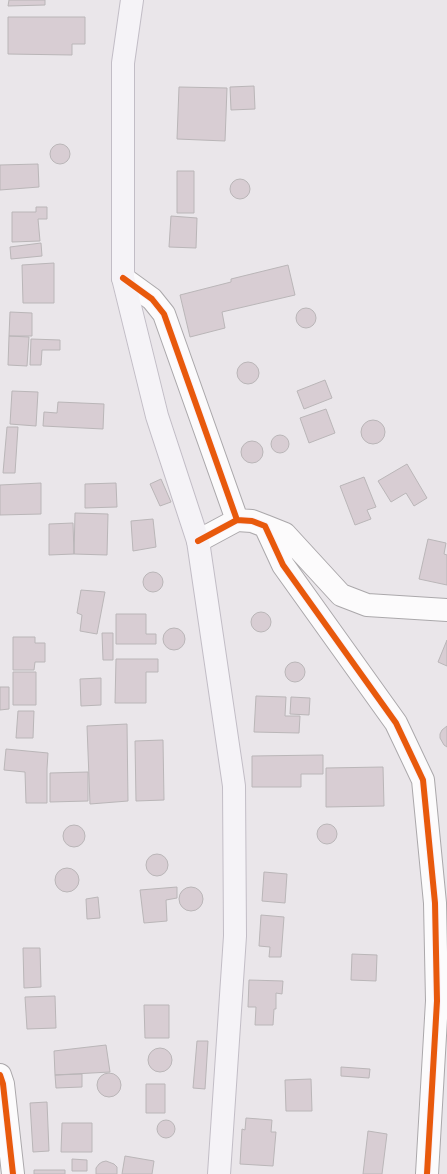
<svg xmlns="http://www.w3.org/2000/svg" width="447" height="1174" viewBox="0 0 447 1174" font-family="'Sofia Sans Condensed',sans-serif">
<style>
.building{fill:#d8cdd3;stroke:#bab6b8}
.lines{fill:none;stroke-linecap:round;stroke-linejoin:round}
.minor-casing{stroke:#aba8ab;stroke-width:24}
.major-casing{stroke:#c2bdc6;stroke-width:24}
.minor{stroke:#fcfbfc;stroke-width:22}
.major{stroke:#f5f3f7;stroke-width:22}
.cycleway-casing{stroke:#f9f1f9;stroke-width:8}
.cycleway{stroke:#e8590c;stroke-width:6}
</style>
<rect width="100%" height="100%" fill="#eae6ea"/>
<!-- building -->
<path class="building" d="M 9,0 L 45,0 L 45,5 L 8,6 Z
M 8,17 L 85,17 L 85,44 L 72,44 L 72,55 L 8,54 Z
M 254,86 L 255,109 L 231,110 L 230,87 Z
M 179,87 L 227,88 L 225,141 L 177,139 Z
M50 154a10 10 0 1 1 20 0a10 10 0 1 1-20 0Z
M 38,164 L 39,187 L 0,190 L 0,165 Z
M 177,171 L 194,171 L 194,213 L 177,213 Z
M230 189a10 10 0 1 1 20 0a10 10 0 1 1-20 0Z
M 36,207 L 47,207 L 47,219 L 38,219 L 40,241 L 12,242 L 12,212 L 36,212 Z
M 171,216 L 197,218 L 196,248 L 169,247 Z
M 41,243 L 42,256 L 11,259 L 10,247 Z
M 54,263 L 54,303 L 23,303 L 22,265 Z
M 288,265 L 295,295 L 222,312 L 225,328 L 190,337 L 180,295 L 231,282 L 231,279 Z
M296 318a10 10 0 1 1 20 0a10 10 0 1 1-20 0Z
M 10,312 L 32,313 L 32,336 L 9,336 Z
M 9,336 L 29,337 L 27,366 L 8,365 Z
M 31,339 L 60,340 L 60,350 L 42,350 L 41,365 L 30,365 Z
M237 373a11 11 0 1 1 22 0a11 11 0 1 1-22 0Z
M 325,380 L 332,398 L 304,409 L 297,391 Z
M 12,391 L 38,392 L 36,426 L 10,424 Z
M 58,402 L 104,404 L 103,429 L 43,426 L 44,412 L 57,413 Z
M 326,409 L 335,433 L 309,443 L 300,418 Z
M361 432a12 12 0 1 1 24 0a12 12 0 1 1-24 0Z
M 7,427 L 18,427 L 15,473 L 3,473 Z
M271 444a9 9 0 1 1 18 0a9 9 0 1 1-18 0Z
M241 452a11 11 0 1 1 22 0a11 11 0 1 1-22 0Z
M 407,464 L 427,498 L 414,506 L 406,493 L 391,502 L 378,481 Z
M 364,477 L 376,507 L 367,510 L 371,519 L 355,525 L 340,486 Z
M 161,479 L 171,502 L 160,506 L 150,484 Z
M 41,483 L 41,514 L 0,515 L 0,485 Z
M 116,483 L 117,507 L 85,508 L 85,484 Z
M 75,513 L 108,514 L 107,555 L 74,554 Z
M 153,519 L 156,547 L 133,551 L 131,521 Z
M 73,523 L 74,554 L 49,555 L 49,524 Z
M 428,539 L 446,543 L 444,554 L 447,555 L 447,585 L 419,579 Z
M143 582a10 10 0 1 1 20 0a10 10 0 1 1-20 0Z
M 81,590 L 105,592 L 97,634 L 80,631 L 82,615 L 77,613 Z
M251 622a10 10 0 1 1 20 0a10 10 0 1 1-20 0Z
M 116,614 L 146,614 L 146,634 L 156,634 L 156,644 L 116,644 Z
M163 639a11 11 0 1 1 22 0a11 11 0 1 1-22 0Z
M 102,633 L 113,633 L 113,660 L 103,660 Z
M 13,637 L 35,637 L 35,643 L 45,643 L 45,662 L 35,662 L 34,670 L 13,670 Z
M 447,640 L 447,666 L 438,662 Z
M 116,659 L 158,659 L 158,672 L 146,672 L 146,703 L 115,703 Z
M285 672a10 10 0 1 1 20 0a10 10 0 1 1-20 0Z
M 13,672 L 36,672 L 36,705 L 13,705 Z
M 101,678 L 101,705 L 81,706 L 80,679 Z
M 0,687 L 9,687 L 9,709 L 0,710 Z
M 256,696 L 286,697 L 285,716 L 300,716 L 299,733 L 254,732 Z
M 291,697 L 310,698 L 309,715 L 290,714 Z
M 18,711 L 34,711 L 33,738 L 16,738 Z
M 127,724 L 128,801 L 90,804 L 87,726 Z
M 447,726 L 447,747 L 444,745 L 440,738 L 440,734 L 442,730 Z
M 163,740 L 164,800 L 136,801 L 135,741 Z
M 6,749 L 48,753 L 47,769 L 47,803 L 26,803 L 25,772 L 4,770 Z
M 323,755 L 323,774 L 301,774 L 301,787 L 252,787 L 252,756 Z
M 383,767 L 384,806 L 326,807 L 326,768 Z
M 88,772 L 88,801 L 50,802 L 50,773 Z
M317 834a10 10 0 1 1 20 0a10 10 0 1 1-20 0Z
M63 836a11 11 0 1 1 22 0a11 11 0 1 1-22 0Z
M146 865a11 11 0 1 1 22 0a11 11 0 1 1-22 0Z
M55 880a12 12 0 1 1 24 0a12 12 0 1 1-24 0Z
M 264,872 L 287,874 L 285,903 L 262,901 Z
M 177,887 L 177,898 L 166,900 L 167,921 L 144,923 L 140,890 Z
M179 899a12 12 0 1 1 24 0a12 12 0 1 1-24 0Z
M 98,897 L 100,918 L 87,919 L 86,899 Z
M 261,915 L 284,917 L 281,957 L 269,957 L 270,947 L 259,946 Z
M 23,948 L 40,948 L 41,987 L 24,988 Z
M 352,954 L 377,955 L 376,981 L 351,980 Z
M 249,980 L 283,981 L 282,994 L 276,993 L 276,1009 L 274,1009 L 273,1025 L 255,1025 L 256,1007 L 248,1007 Z
M 55,996 L 56,1028 L 27,1029 L 25,997 Z
M 144,1005 L 169,1005 L 169,1038 L 145,1038 Z
M 197,1041 L 208,1041 L 205,1089 L 193,1088 Z
M 106,1045 L 110,1072 L 55,1075 L 54,1051 Z
M148 1060a12 12 0 1 1 24 0a12 12 0 1 1-24 0Z
M 341,1067 L 370,1069 L 369,1078 L 341,1076 Z
M97 1085a12 12 0 1 1 24 0a12 12 0 1 1-24 0Z
M 82,1074 L 82,1087 L 56,1088 L 55,1075 Z
M 311,1079 L 312,1111 L 286,1111 L 285,1080 Z
M 146,1084 L 165,1084 L 165,1113 L 146,1113 Z
M 47,1102 L 49,1151 L 33,1152 L 30,1103 Z
M 246,1118 L 272,1120 L 271,1132 L 276,1132 L 273,1166 L 240,1164 L 242,1129 L 245,1130 Z
M157 1129a9 9 0 1 1 18 0a9 9 0 1 1-18 0Z
M 62,1123 L 92,1123 L 92,1152 L 61,1152 Z
M 368,1131 L 387,1134 L 382,1174 L 363,1174 Z
M 125,1156 L 154,1161 L 152,1174 L 122,1174 Z
M 72,1159 L 87,1160 L 87,1171 L 72,1171 Z
M 106,1161 L 114,1164 L 117,1167 L 117,1174 L 96,1174 L 96,1168 L 99,1164 L 102,1162 Z
M 34,1170 L 65,1170 L 65,1174 L 34,1174 Z"/>
<g class="lines">
<!-- minor casing -->
<g class="minor-casing">
<path id="minor" d="M 123,278 L 152,299 L 164,314 L 237,520
M 265,526 L 285,534 L 341,595 L 367,605 L 447,610
M 198,541 L 237,520 L 252,521 L 265,526 L 283,565 L 396,723 L 423,780 L 435,903 L 437,1001 L 427,1174
M 0,1075 L 3,1084 L 13,1174"/>
</g>
<!-- major casing -->
<g class="major-casing">
<path id="major" d="M 132,0 L 123,63 L 123,278 L 157,416 L 198,541 L 234,786 L 235,936 L 219,1174"/>
</g>
<!-- minor -->
<use href="#minor" class="minor"/>
<!-- major -->
<use href="#major" class="major"/>
<!-- cycleway casing -->
<g class="cycleway-casing">
<path id="cycleway" d="M 123,278 L 152,299 L 164,314 L 237,520
M 198,541 L 237,520 L 252,521 L 265,526 L 283,565 L 396,723 L 423,780 L 435,903 L 437,1001 L 427,1174
M 0,1075 L 3,1084 L 13,1174"/>
</g>
<!-- cycleway -->
<use href="#cycleway" class="cycleway"/>
</g>
</svg>
